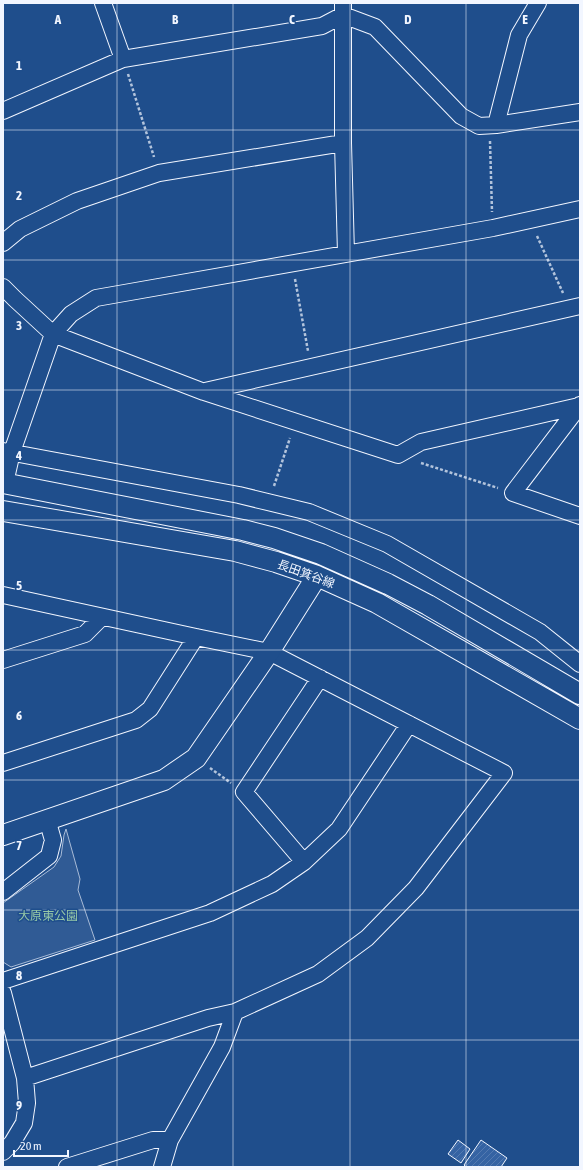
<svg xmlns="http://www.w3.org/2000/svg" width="583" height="1170" viewBox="0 0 583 1170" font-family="'Asap Condensed','Noto Sans JP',sans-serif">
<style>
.built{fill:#305b95;stroke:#a8bbd7}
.building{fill:url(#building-hatch);stroke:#f2f6ff}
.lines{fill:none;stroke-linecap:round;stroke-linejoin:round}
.minor-casing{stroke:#f2f6ff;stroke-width:18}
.tertiary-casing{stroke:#f2f6ff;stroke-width:22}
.path{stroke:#b3c4dc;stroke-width:2.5;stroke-dasharray:3 2;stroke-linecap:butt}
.minor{stroke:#1f4e8c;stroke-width:16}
.tertiary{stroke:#1f4e8c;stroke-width:20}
.grid{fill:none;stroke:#f2f6ff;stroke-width:1;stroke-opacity:0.55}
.labels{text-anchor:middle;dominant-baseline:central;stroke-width:3;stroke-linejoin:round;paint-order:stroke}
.street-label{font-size:12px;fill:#f2f6ff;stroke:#1f4e8c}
.park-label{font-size:12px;fill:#97c8a6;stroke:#1f4e8c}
.grid-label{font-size:13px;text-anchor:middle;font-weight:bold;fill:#f2f6ff;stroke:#1f4e8c;stroke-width:3;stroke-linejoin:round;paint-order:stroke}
</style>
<defs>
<pattern id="building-hatch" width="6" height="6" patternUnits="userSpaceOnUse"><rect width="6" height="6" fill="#3563a3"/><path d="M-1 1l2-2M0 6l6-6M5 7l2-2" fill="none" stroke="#537ab1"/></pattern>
</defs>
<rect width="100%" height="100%" fill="#1f4e8c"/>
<!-- built -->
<path class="built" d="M 66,829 L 80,879 L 78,890 L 95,940 L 11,967 L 3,962 L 3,903 L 54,867 L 61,856 L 64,835 Z"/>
<!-- building -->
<path class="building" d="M 458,1140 L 470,1149 L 461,1163 L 448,1154 Z
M 481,1140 L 507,1158 L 501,1167 L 466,1167 L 464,1165 Z"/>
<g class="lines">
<!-- minor casing -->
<g class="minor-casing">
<path id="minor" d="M 103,3 L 123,59
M 343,3 L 343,143 L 346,254
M 3,111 L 123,59 L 322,26 L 343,15 L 375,27 L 461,116 L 479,126 L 496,125 L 580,112
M 496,125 L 519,35 L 538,3
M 3,243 L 20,229 L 77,201 L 159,173 L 343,143
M 3,287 L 15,299 L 53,334 L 204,392 L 398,455 L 421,442 L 579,406
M 205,391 L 580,306
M 580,405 L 513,493 L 580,516
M 3,451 L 239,495 L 309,512 L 387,544 L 540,632 L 580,664
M 5,483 L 12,452 L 53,334 L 71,314 L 96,298 L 493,228 L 580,209
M 3,595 L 196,637 L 269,652 L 504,773 L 416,888 L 367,938 L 318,974 L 235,1012 L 222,1047 L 170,1140 L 162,1167
M 3,660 L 85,634 L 102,617
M 3,763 L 136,720 L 150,709 L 196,637
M 304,862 L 244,792 L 320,678
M 3,892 L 49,856 L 53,840 L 47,819
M 3,981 L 210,913 L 272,884 L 304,862 L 339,829 L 409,724
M 3,993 L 25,1078 L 27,1103 L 24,1123 L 12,1143 L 3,1152
M 25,1078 L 208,1018 L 235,1012
M 67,1167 L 153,1140 L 170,1140"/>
</g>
<!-- tertiary casing -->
<g class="tertiary-casing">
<path id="tertiary" d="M 3,483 L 243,530 L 274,538 L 321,554 L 388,584 L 428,605 L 580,694
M 3,511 L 235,551 L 276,562 L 317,576 L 377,603 L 580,719
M 3,835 L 164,780 L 196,758 L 269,652 L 317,576"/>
</g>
<!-- path -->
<path class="path" d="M 128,74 L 154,157
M 490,141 L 492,212
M 537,236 L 563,293
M 295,279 L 308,351
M 421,463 L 498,488
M 274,486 L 290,438
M 210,768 L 231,783"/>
<!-- minor -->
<use href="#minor" class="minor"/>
<!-- tertiary -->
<use href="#tertiary" class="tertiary"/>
</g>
<!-- grid -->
<path class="grid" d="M 117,3 L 117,1167M 233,3 L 233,1167M 350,3 L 350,1167M 466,3 L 466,1167M 3,130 L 580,130M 3,260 L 580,260M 3,390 L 580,390M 3,520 L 580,520M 3,650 L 580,650M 3,780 L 580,780M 3,910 L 580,910M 3,1040 L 580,1040"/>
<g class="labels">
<!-- street labels -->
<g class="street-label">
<text transform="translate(306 574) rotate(20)">長田箕谷線</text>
</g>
<!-- park labels -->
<g class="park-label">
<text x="48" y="916">大原東公園</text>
</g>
</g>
<g class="grid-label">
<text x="58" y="24">A</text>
<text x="175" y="24">B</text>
<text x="292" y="24">C</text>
<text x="408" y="24">D</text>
<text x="525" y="24">E</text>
<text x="19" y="70">1</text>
<text x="19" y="200">2</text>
<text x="19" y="330">3</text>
<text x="19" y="460">4</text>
<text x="19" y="590">5</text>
<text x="19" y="720">6</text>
<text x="19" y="850">7</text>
<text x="19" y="980">8</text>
<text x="19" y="1110">9</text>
</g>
<!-- border -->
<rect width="583" height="1170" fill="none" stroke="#f2f6ff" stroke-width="8"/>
<!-- scale -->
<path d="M14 1150v6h54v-6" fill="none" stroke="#f2f6ff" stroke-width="2"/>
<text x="20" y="1150" font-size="12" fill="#f2f6ff" stroke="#1f4e8c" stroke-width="3" paint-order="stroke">20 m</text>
</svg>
